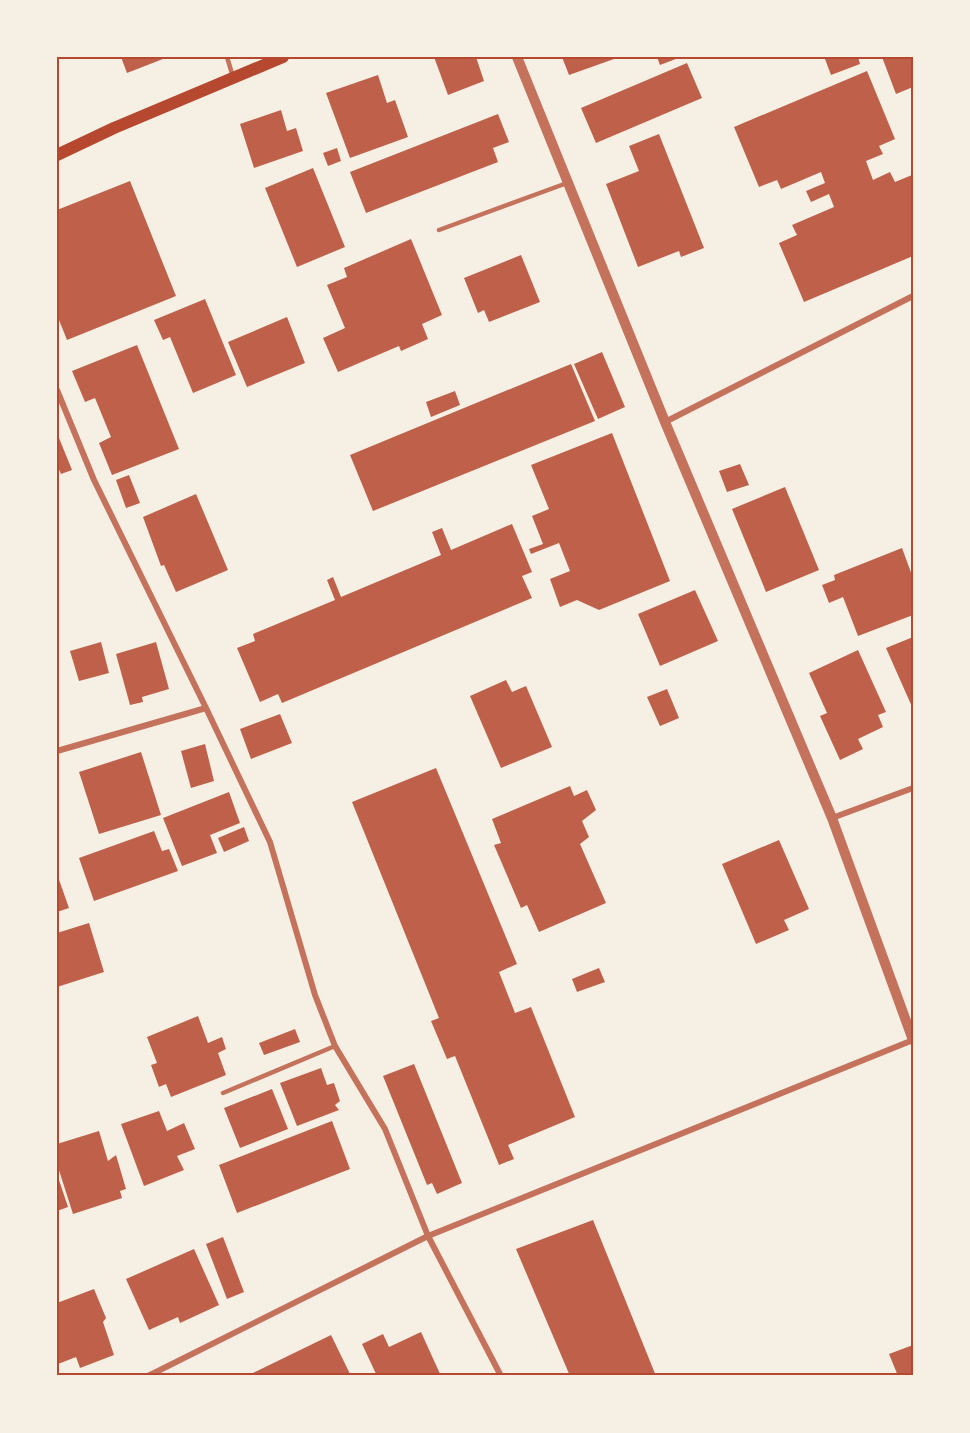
<svg xmlns="http://www.w3.org/2000/svg" width="970" height="1433" viewBox="0 0 970 1433" font-family="Overpass,sans-serif">
<style>
.building{fill:#bf614a}
.lines{fill:none;stroke-linecap:round;stroke-linejoin:round}
.service{stroke:#c5725c;stroke-width:4.5}
.minor{stroke:#c5725c;stroke-width:6}
.tertiary{stroke:#c5725c;stroke-width:10}
.secondary{stroke:#b5482f;stroke-width:12}
.neatline{fill:none;stroke:#b5482f;stroke-width:2}
</style>
<rect width="100%" height="100%" fill="#f6efe4"/>
<!-- building -->
<path class="building" d="M 121,57 L 168,57 L 127,73 Z
M 434,57 L 476,57 L 484,81 L 448,95 Z
M 562,57 L 613,57 L 614,59 L 569,75 Z
M 657,57 L 681,57 L 660,65 Z
M 829,57 L 858,57 L 860,64 L 831,75 L 825,59 Z
M 882,57 L 913,57 L 913,87 L 896,94 Z
M 687,63 L 702,98 L 596,143 L 581,108 Z
M 867,71 L 895,139 L 879,146 L 883,154 L 866,161 L 873,180 L 890,172 L 895,182 L 912,175 L 913,256 L 804,302 L 779,243 L 797,235 L 792,225 L 834,207 L 829,194 L 811,202 L 806,191 L 825,183 L 821,172 L 781,189 L 777,180 L 759,187 L 734,127 Z
M 378,75 L 387,103 L 395,100 L 408,137 L 350,158 L 326,93 Z
M 281,110 L 287,131 L 296,128 L 303,151 L 254,168 L 240,124 Z
M 498,114 L 509,142 L 493,148 L 498,162 L 366,213 L 350,172 Z
M 659,134 L 704,248 L 681,257 L 679,251 L 638,267 L 606,184 L 639,171 L 629,146 Z
M 337,148 L 341,161 L 328,166 L 323,153 Z
M 313,168 L 345,247 L 297,267 L 265,188 Z
M 130,181 L 176,296 L 67,340 L 57,315 L 57,210 Z
M 411,239 L 442,315 L 422,324 L 428,339 L 401,351 L 399,346 L 338,372 L 323,338 L 345,328 L 327,285 L 347,277 L 344,268 Z
M 521,255 L 540,302 L 489,322 L 484,310 L 478,313 L 464,278 Z
M 205,299 L 236,375 L 193,393 L 170,337 L 163,340 L 154,320 Z
M 287,317 L 305,363 L 247,387 L 228,342 Z
M 137,345 L 179,449 L 112,475 L 99,443 L 111,437 L 95,398 L 85,402 L 72,371 Z
M 602,352 L 625,407 L 598,419 L 574,364 Z
M 571,364 L 595,421 L 373,511 L 350,455 Z
M 455,391 L 460,405 L 431,417 L 426,402 Z
M 57,433 L 72,470 L 61,474 L 57,465 Z
M 612,433 L 670,581 L 599,610 L 577,600 L 560,607 L 550,579 L 570,571 L 559,543 L 531,554 L 529,549 L 543,544 L 532,516 L 549,509 L 531,465 Z
M 740,464 L 749,485 L 727,492 L 719,471 Z
M 129,475 L 140,503 L 126,508 L 116,480 Z
M 785,487 L 819,570 L 766,592 L 732,509 Z
M 196,494 L 228,570 L 176,592 L 164,565 L 161,566 L 143,517 Z
M 512,524 L 532,572 L 522,576 L 532,598 L 282,703 L 278,694 L 260,702 L 237,648 L 255,641 L 253,634 L 335,600 L 327,580 L 333,577 L 341,597 L 441,555 L 432,532 L 442,528 L 451,550 Z
M 902,548 L 913,578 L 913,615 L 858,636 L 843,597 L 829,603 L 822,585 L 835,580 L 834,575 Z
M 695,590 L 718,641 L 660,666 L 638,614 Z
M 913,637 L 913,709 L 886,648 Z
M 101,642 L 109,673 L 79,681 L 70,651 Z
M 156,642 L 169,689 L 142,697 L 143,702 L 130,705 L 116,654 Z
M 858,650 L 886,712 L 878,715 L 883,727 L 858,739 L 863,749 L 840,760 L 820,716 L 827,713 L 809,673 Z
M 506,680 L 512,692 L 526,686 L 552,747 L 501,768 L 470,696 Z
M 667,689 L 679,718 L 660,726 L 647,697 Z
M 280,714 L 292,743 L 251,759 L 240,729 Z
M 205,744 L 214,781 L 191,788 L 181,751 Z
M 141,752 L 161,815 L 99,834 L 79,772 Z
M 436,768 L 517,964 L 499,972 L 515,1013 L 531,1007 L 575,1117 L 508,1145 L 514,1159 L 499,1165 L 455,1056 L 447,1059 L 431,1021 L 439,1018 L 352,802 Z
M 570,786 L 574,796 L 587,790 L 596,810 L 582,821 L 589,837 L 580,844 L 606,903 L 539,932 L 527,905 L 521,908 L 494,845 L 501,843 L 492,819 Z
M 229,792 L 240,823 L 210,835 L 217,853 L 182,866 L 163,818 Z
M 244,827 L 249,841 L 224,852 L 218,838 Z
M 154,831 L 162,851 L 169,849 L 178,871 L 94,901 L 79,858 Z
M 779,840 L 809,909 L 784,920 L 789,930 L 756,944 L 722,864 Z
M 57,874 L 69,908 L 57,912 Z
M 89,923 L 104,972 L 57,987 L 57,933 Z
M 599,968 L 605,982 L 577,992 L 572,979 Z
M 198,1016 L 208,1043 L 222,1037 L 226,1049 L 218,1053 L 226,1075 L 171,1097 L 166,1084 L 159,1087 L 151,1065 L 157,1063 L 147,1037 Z
M 295,1029 L 300,1042 L 264,1055 L 259,1043 Z
M 414,1064 L 462,1183 L 437,1194 L 432,1183 L 427,1185 L 383,1076 Z
M 321,1068 L 327,1085 L 334,1083 L 340,1101 L 335,1105 L 339,1110 L 297,1126 L 280,1083 Z
M 272,1089 L 288,1129 L 240,1148 L 224,1108 Z
M 159,1111 L 167,1131 L 184,1123 L 195,1149 L 177,1156 L 184,1170 L 144,1186 L 121,1124 Z
M 332,1121 L 350,1169 L 237,1213 L 219,1165 Z
M 99,1131 L 108,1161 L 116,1155 L 126,1189 L 120,1191 L 122,1198 L 73,1214 L 57,1164 L 57,1144 Z
M 57,1174 L 68,1207 L 57,1211 Z
M 593,1220 L 656,1376 L 570,1376 L 516,1249 Z
M 223,1237 L 244,1292 L 227,1299 L 206,1244 Z
M 194,1249 L 219,1305 L 180,1323 L 178,1317 L 149,1330 L 126,1279 Z
M 94,1289 L 106,1318 L 103,1322 L 114,1355 L 80,1368 L 76,1357 L 58,1364 L 57,1303 Z
M 421,1332 L 441,1376 L 377,1376 L 362,1344 L 383,1334 L 389,1347 Z
M 331,1335 L 351,1376 L 247,1376 Z
M 913,1345 L 913,1376 L 898,1376 L 889,1354 Z"/>
<g class="lines">
<!-- service -->
<path class="service" d="M 227,57 L 233,77
M 439,230 L 567,183
M 223,1093 L 335,1046"/>
<!-- minor -->
<path class="minor" d="M 57,390 L 94,480 L 206,708
M 665,422 L 913,296
M 57,751 L 206,708 L 270,842 L 315,995 L 335,1046 L 385,1129 L 428,1236 L 501,1376
M 832,818 L 913,788
M 148,1376 L 428,1236 L 913,1040"/>
<!-- tertiary -->
<path class="tertiary" d="M 517,57 L 665,422 L 832,818 L 913,1040"/>
<!-- secondary -->
<path class="secondary" d="M 57,155 L 114,128 L 283,57"/>
</g>
<!-- border -->
<rect width="970" height="1433" fill="none" stroke="#f6efe4" stroke-width="117"/>
<rect x="58" y="58" width="854" height="1316" class="neatline"/>
</svg>
